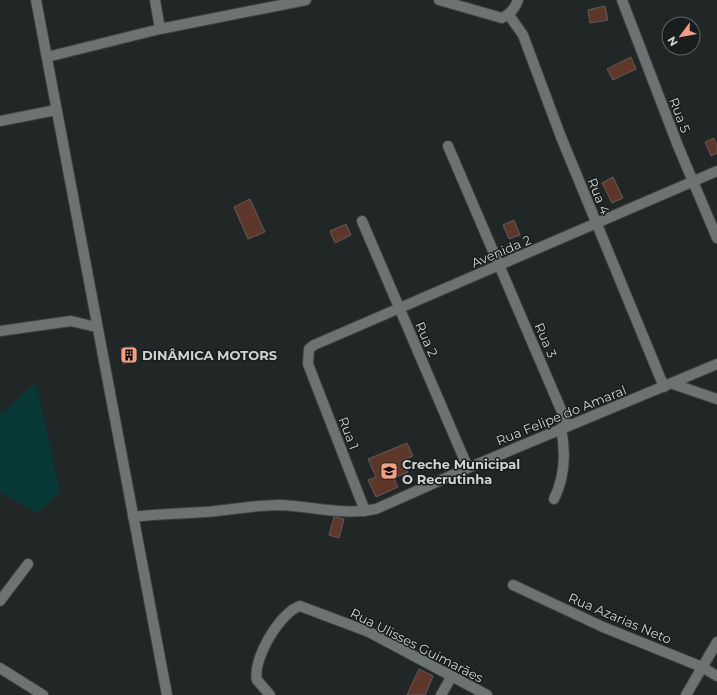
<svg xmlns="http://www.w3.org/2000/svg" width="717" height="695" viewBox="0 0 717 695" font-family="Montserrat,sans-serif">
<style>
.green{fill:#073836}
.building{fill:#5f362a;stroke:#615c5a}
.lines{fill:none;stroke-linecap:round;stroke-linejoin:round}
.minor-casing{stroke:#3e4241;stroke-width:12}
.minor{stroke:#6d7373;stroke-width:10}
.labels{text-anchor:middle;dominant-baseline:central;stroke-width:3;stroke-linejoin:round;paint-order:stroke}
.street-label{font-size:13px;fill:#ced2d1;stroke:#181d1d}
.poi-label{font-size:13px;font-weight:bold;fill:#ced2d1;stroke:#181d1d;text-anchor:start}
</style>
<rect width="100%" height="100%" fill="#212626"/>
<!-- green -->
<path class="green" d="M 36,382 L 60,492 L 37,513 L 0,492 L 0,411 L 4,411 Z"/>
<!-- building -->
<path class="building" d="M 605,6 L 608,20 L 590,23 L 588,10 Z
M 631,57 L 636,69 L 613,80 L 607,69 Z
M 714,138 L 717,146 L 717,153 L 711,156 L 705,142 Z
M 613,177 L 623,198 L 612,203 L 602,183 Z
M 250,199 L 265,232 L 248,239 L 234,207 Z
M 514,220 L 520,235 L 509,239 L 503,225 Z
M 346,224 L 351,235 L 335,243 L 330,231 Z
M 133,346 L 137,361 L 123,364 L 121,348 Z
M 407,443 L 413,456 L 403,460 L 408,472 L 394,478 L 398,487 L 376,497 L 368,480 L 376,477 L 368,459 Z
M 334,517 L 344,519 L 339,538 L 329,535 Z
M 419,669 L 433,676 L 428,688 L 425,695 L 407,695 Z"/>
<g class="lines">
<!-- minor casing -->
<g class="minor-casing">
<path id="minor" d="M 36,0 L 167,695
M 155,0 L 160,29
M 439,0 L 502,18 C 510,14 515,9 518,0
M 622,0 L 678,146 L 717,238
M 509,15 L 523,35 L 561,137 L 664,387
M 47,57 L 160,29 L 306,0
M 0,121 L 56,110
M 448,146 L 568,426
M 362,221 L 468,468
M 0,331 L 71,321 L 96,327
M 673,384 L 717,399
M 554,499 C 565,477 566,453 561,428
M 365,511 L 308,364 L 309,349 L 314,345 L 717,171
M 133,517 C 161,513 188,514 216,511 C 237,509 257,505 279,505 C 312,506 343,516 376,509 L 468,468 L 717,364
M 513,585 L 603,627 L 702,667 L 717,676
M 0,601 L 28,564
M 0,668 L 43,695
M 270,695 L 257,680 C 252,660 280,612 300,606 L 369,632 L 487,695
M 441,695 L 452,676
M 686,695 L 717,642"/>
</g>
<!-- minor -->
<use href="#minor" class="minor"/>
</g>
<!-- icons -->
<defs>
<g id="building-square" transform="scale(0.9)"><rect x="-9" y="-9" width="18" height="18" rx="4" fill="#f39f85" stroke="#181d1d"/><path d="M-4-6H4V6H1V3H-1V6H-4ZM-2.5-4.3h1.7v1.8h-1.7ZM.8-4.3h1.7v1.8H.8ZM-2.5-1h1.7V.8h-1.7ZM.8-1h1.7V.8H.8Z" fill="#111"/></g>
<g id="school-square" transform="scale(0.9)"><rect x="-9" y="-9" width="18" height="18" rx="4" fill="#f39f85" stroke="#181d1d"/><path d="M0-5L7-2L0 1L-7-2ZM-4 1L0 2.5L4 1V4Q0 6-4 4Z" fill="#111"/></g>
</defs>
<g fill-rule="evenodd">
<use href="#building-square" x="129" y="355"/>
<use href="#school-square" x="389" y="471"/>
</g>
<g class="labels">
<!-- street labels -->
<g class="street-label">
<text transform="translate(680 115) rotate(69)">Rua 5</text>
<text transform="translate(599 196) rotate(68)">Rua 4</text>
<text transform="translate(501 251) rotate(-23)">Avenida 2</text>
<text transform="translate(427 339) rotate(66)">Rua 2</text>
<text transform="translate(546 340) rotate(67)">Rua 3</text>
<text transform="translate(561 415) rotate(-22)">Rua Felipe do Amaral</text>
<text transform="translate(349 433) rotate(69)">Rua 1</text>
<text transform="translate(620 618) rotate(23)">Rua Azarias Neto</text>
<text transform="translate(417 645) rotate(27)">Rua Ulisses Guimarães</text>
</g>
<!-- poi labels -->
<g class="poi-label">
<text x="142" y="355">DINÂMICA MOTORS</text>
<text x="402" y="464">Creche Municipal<tspan x="402" dy="15">O Recrutinha</tspan></text>
</g>
</g>
<!-- north arrow -->
<g transform="translate(681 36) rotate(238)"><circle r="19" fill="#181d1d" stroke="#616565"/>
<path d="M0-3L7 15L0 10L-7 15Z" fill="#f39f85"/>
<text y="-6" font-size="11" font-weight="bold" text-anchor="middle" fill="#ced2d1">N</text>
</g>
</svg>
